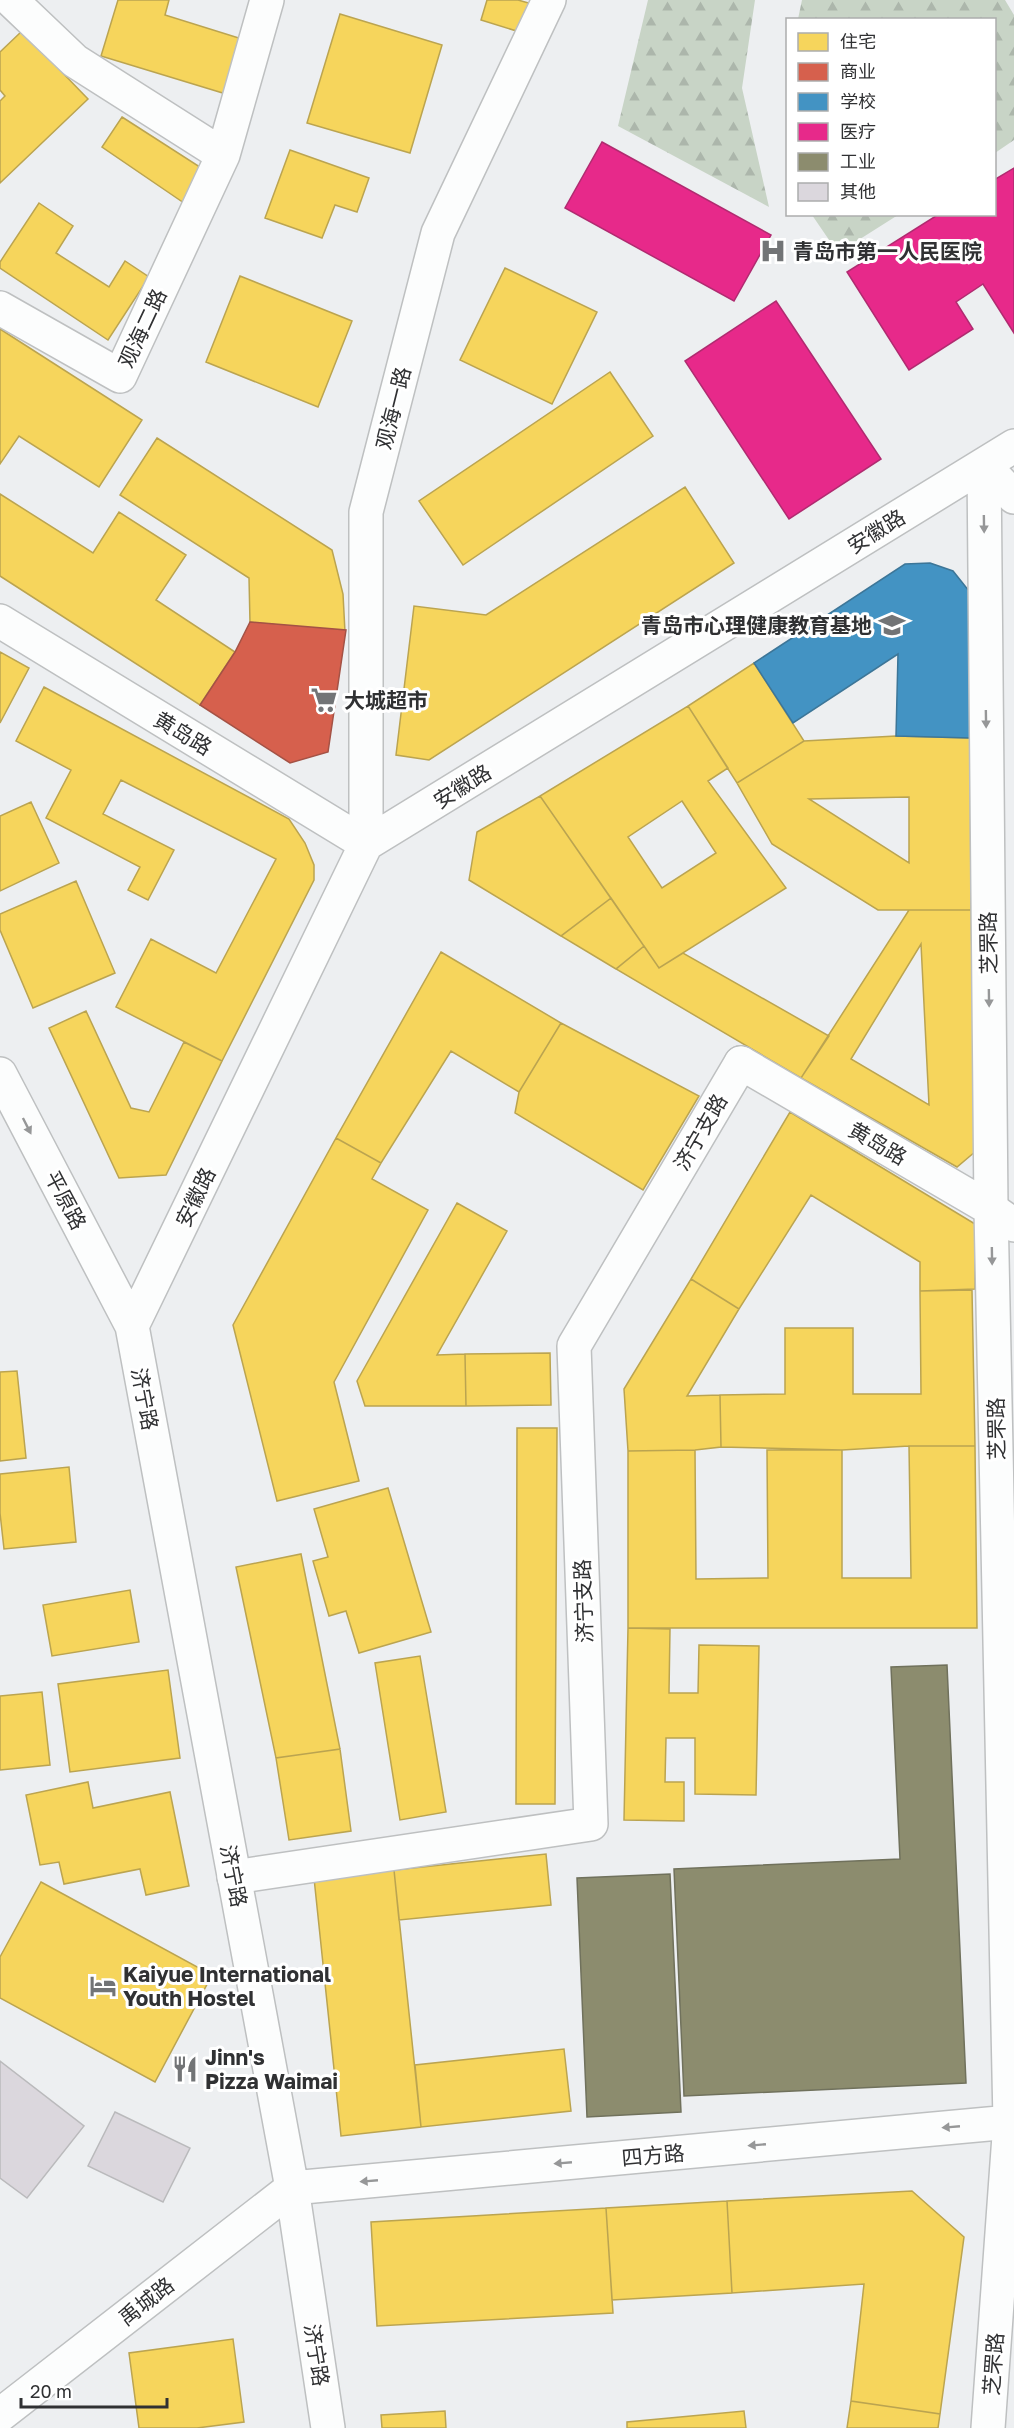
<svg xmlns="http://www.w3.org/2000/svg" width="1014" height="2428" viewBox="0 0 1014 2428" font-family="'Golos Text','Noto Sans SC',sans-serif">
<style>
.forest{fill:url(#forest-firs)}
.homes{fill:#f6d55c;stroke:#bba450;stroke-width:1.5;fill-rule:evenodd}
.shops{fill:#d6604d;stroke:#a45245;stroke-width:1.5}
.schools{fill:#4393c3;stroke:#3d7698;stroke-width:1.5}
.health{fill:#e7298a;stroke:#b02b70;stroke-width:1.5}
.industry{fill:#8c8c6e;stroke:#70715c;stroke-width:1.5}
.building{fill:#dbd7dd;stroke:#bababc;stroke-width:1.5}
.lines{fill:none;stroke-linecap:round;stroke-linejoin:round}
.pedestrian-casing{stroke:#bec0c1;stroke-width:36}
.minor-casing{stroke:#bec0c1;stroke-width:36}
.pedestrian{stroke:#fcfdfd;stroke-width:33}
.minor{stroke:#fcfdfd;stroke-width:33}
.oneway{fill:#969798}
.labels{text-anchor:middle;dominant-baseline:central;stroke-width:6;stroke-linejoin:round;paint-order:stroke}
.poi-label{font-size:21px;font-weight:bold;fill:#303133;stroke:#fff;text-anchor:start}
.street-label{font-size:21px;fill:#303133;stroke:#fff}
</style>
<defs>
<pattern id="forest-firs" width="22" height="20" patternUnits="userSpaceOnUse" patternTransform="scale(1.5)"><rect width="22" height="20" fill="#c8d4c6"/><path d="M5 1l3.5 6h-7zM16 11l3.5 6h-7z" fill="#acb6ab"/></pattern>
</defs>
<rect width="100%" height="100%" fill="#edeff1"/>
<!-- forest -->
<path class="forest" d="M 648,0 L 755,0 L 742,88 L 769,207 L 618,126 Z
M 802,0 L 1005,0 L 1014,15 L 1014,140 L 995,153 L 994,20 L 798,19 Z
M 812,215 L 898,215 L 838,253 Z"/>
<!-- homes -->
<path class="homes" d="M 118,0 L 169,0 L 165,15 L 242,39 L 226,94 L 101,56 Z
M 487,0 L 518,0 L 532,4 L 523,33 L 481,20 Z
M 340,14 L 442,45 L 410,153 L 307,123 Z
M 22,31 L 88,99 L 0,183 L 0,101 L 5,96 L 0,90 L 0,52 Z
M 122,117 L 203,169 L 184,203 L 102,147 Z
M 290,150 L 369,178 L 357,212 L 335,205 L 322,238 L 265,218 Z
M 39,203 L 73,226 L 56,253 L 109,287 L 125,261 L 149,277 L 108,340 L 0,268 L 0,262 Z
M 505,268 L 597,312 L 552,404 L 460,360 Z
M 240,276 L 352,321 L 318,407 L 206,362 Z
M 0,329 L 142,420 L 99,487 L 19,436 L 0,464 Z
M 610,372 L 653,436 L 463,565 L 419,501 Z
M 157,438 L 332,550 L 343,594 L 345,632 L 250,622 L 249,578 L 120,495 Z
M 685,487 L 734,563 L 429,760 L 396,755 L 414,606 L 486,615 Z
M 0,494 L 93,553 L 119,512 L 186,555 L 156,600 L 235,652 L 200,705 L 0,576 Z
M 0,652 L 29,668 L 0,723 Z
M 754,663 L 804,741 L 737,783 L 688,706 Z
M 44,687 L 289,819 L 305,843 L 314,865 L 314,880 L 222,1061 L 116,1007 L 151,939 L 216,973 L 276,859 L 121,780 L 103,814 L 174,850 L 148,900 L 128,890 L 140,867 L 46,818 L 71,770 L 16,741 Z
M 688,706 L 728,768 L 708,781 L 786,888 L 659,968 L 540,796 ZM 682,801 L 716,853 L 662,888 L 628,837 Z
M 896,736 L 970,738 L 971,910 L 878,910 L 772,844 L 737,783 L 804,741 ZM 909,797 L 909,863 L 809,799 Z
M 540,796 L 611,898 L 561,936 L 469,880 L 477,832 Z
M 31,802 L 59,863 L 0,891 L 0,816 Z
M 76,881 L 115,973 L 33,1008 L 0,930 L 0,914 Z
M 611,898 L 644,946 L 616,969 L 561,936 Z
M 909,910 L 971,910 L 976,1151 L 957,1167 L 801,1078 ZM 921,944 L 929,1105 L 851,1059 Z
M 644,946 L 659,968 L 683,953 L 829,1036 L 801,1078 L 616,969 Z
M 441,952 L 561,1023 L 519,1092 L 451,1051 L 381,1163 L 336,1138 Z
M 86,1011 L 131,1108 L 149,1112 L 184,1042 L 222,1061 L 166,1175 L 119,1178 L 49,1028 Z
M 561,1023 L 699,1096 L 643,1190 L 515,1113 L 519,1092 Z
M 790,1112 L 975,1224 L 975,1289 L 920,1291 L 920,1262 L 811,1195 L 739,1309 L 691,1279 Z
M 336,1138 L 381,1163 L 372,1179 L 428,1210 L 334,1382 L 359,1481 L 277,1501 L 233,1325 Z
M 457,1203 L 507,1231 L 437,1355 L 465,1354 L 466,1406 L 365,1406 L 357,1381 Z
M 691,1279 L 739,1309 L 687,1396 L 720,1395 L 721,1447 L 695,1450 L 628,1451 L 624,1389 Z
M 972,1290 L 975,1446 L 909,1446 L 842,1450 L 721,1447 L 720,1395 L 785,1394 L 785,1328 L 853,1328 L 853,1394 L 921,1394 L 920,1291 Z
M 550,1353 L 551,1405 L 466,1406 L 465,1354 Z
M 17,1371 L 26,1458 L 0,1461 L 0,1372 Z
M 517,1428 L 557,1428 L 555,1804 L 516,1804 Z
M 909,1446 L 975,1446 L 977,1628 L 628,1628 L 628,1451 L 695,1450 L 696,1579 L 768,1578 L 767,1450 L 842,1450 L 842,1578 L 911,1578 Z
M 69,1467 L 76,1542 L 4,1549 L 0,1513 L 0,1474 Z
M 388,1488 L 431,1632 L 359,1653 L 346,1611 L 329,1616 L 313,1561 L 328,1557 L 314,1509 Z
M 301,1554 L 340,1749 L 276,1758 L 236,1567 Z
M 130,1590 L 139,1642 L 52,1656 L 43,1605 Z
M 628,1628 L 670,1629 L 669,1693 L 698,1693 L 699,1645 L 759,1646 L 756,1795 L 695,1794 L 695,1738 L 666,1738 L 665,1782 L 684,1782 L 684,1821 L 624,1820 Z
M 420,1656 L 446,1812 L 400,1820 L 375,1663 Z
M 168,1670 L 180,1758 L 70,1772 L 58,1684 Z
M 42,1692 L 50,1765 L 0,1770 L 0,1696 Z
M 340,1749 L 351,1831 L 289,1840 L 276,1758 Z
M 88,1782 L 93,1808 L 170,1792 L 189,1886 L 146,1895 L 140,1869 L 64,1884 L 59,1862 L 40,1865 L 26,1795 Z
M 546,1854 L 551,1905 L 399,1920 L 394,1870 Z
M 394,1870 L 421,2127 L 341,2136 L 314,1878 Z
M 41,1882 L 212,1975 L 155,2082 L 0,1998 L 0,1957 Z
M 564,2049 L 571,2111 L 421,2127 L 415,2065 Z
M 912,2191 L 964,2237 L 940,2414 L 851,2401 L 864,2284 L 732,2293 L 727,2201 Z
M 727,2201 L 732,2293 L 612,2300 L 606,2208 Z
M 606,2208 L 613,2313 L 377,2326 L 371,2222 Z
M 233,2339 L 244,2422 L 197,2428 L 139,2428 L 129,2353 Z
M 851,2401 L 940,2414 L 938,2428 L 847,2428 Z
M 445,2411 L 446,2428 L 382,2428 L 381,2415 Z
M 744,2411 L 746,2428 L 627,2428 L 627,2422 Z"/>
<!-- shops -->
<path class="shops" d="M 250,622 L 346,630 L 328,752 L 290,763 L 200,705 L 235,652 Z"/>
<!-- schools -->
<path class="schools" d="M 930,563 L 953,571 L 973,596 L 970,738 L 896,736 L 898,654 L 793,723 L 754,663 L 905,564 Z"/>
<!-- health -->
<path class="health" d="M 602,142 L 771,235 L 734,301 L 565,208 Z
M 1014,168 L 1014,333 L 983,284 L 956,302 L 973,329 L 909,370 L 847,272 L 939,214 L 994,214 L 994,180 Z
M 776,301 L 881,459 L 789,519 L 685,361 Z"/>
<!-- industry -->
<path class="industry" d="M 947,1665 L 966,2083 L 684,2096 L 674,1869 L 900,1859 L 891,1667 Z
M 670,1874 L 681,2112 L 587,2117 L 577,1878 Z"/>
<!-- building -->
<path class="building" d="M 0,2061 L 84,2126 L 27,2198 L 0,2178 Z
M 115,2112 L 190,2148 L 163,2202 L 88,2166 Z"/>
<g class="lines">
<!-- pedestrian casing -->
<g class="pedestrian-casing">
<path id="pedestrian" d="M 991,1209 L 1014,1225
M 234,1877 L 591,1824 L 574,1346 L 741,1063
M 988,2428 L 1010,2122 L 1014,2122"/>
</g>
<!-- minor casing -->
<g class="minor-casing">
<path id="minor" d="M 11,0 L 75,61 L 223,155
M 0,308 L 120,376 L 223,155 L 267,0
M 984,465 L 1014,497
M 0,621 L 366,844
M 366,844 L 366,512 L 438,233 L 549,0
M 741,1063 L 991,1209
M 0,1074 L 132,1326 L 292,2188 L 328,2428
M 132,1326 L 366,844 L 1014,446
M 292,2188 L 1010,2122 L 991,1209 L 984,465
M 0,2415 L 292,2188"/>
</g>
<!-- pedestrian -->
<use href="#pedestrian" class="pedestrian"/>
<!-- minor -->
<use href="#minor" class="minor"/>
</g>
<!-- one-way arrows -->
<defs><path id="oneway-solid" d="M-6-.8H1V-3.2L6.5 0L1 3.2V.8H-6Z" transform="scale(1.5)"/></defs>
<g class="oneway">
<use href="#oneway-solid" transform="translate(984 524) rotate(89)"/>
<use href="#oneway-solid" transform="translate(986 719) rotate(89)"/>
<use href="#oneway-solid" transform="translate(989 998) rotate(89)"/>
<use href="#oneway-solid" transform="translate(27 1126) rotate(63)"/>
<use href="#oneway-solid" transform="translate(992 1256) rotate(89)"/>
<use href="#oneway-solid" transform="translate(951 2127) rotate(175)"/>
<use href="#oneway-solid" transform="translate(757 2145) rotate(175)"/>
<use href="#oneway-solid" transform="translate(563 2163) rotate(175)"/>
<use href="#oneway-solid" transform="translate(369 2181) rotate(175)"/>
</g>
<!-- icons -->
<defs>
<g id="hospital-bare" transform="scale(2.07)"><path d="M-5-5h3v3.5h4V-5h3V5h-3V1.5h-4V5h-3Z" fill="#727476" stroke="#fff" stroke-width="2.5" paint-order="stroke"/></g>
<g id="school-bare" transform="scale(2.07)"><path d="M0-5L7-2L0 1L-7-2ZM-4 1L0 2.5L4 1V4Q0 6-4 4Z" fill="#727476" stroke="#fff" stroke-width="2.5" paint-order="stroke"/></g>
<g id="supermarket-bare" transform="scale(2.07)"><path d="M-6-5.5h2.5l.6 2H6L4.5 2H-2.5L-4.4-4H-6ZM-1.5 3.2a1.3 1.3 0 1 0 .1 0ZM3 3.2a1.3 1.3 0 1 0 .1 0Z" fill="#727476" stroke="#fff" stroke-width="2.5" paint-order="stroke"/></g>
<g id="hotel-bare" transform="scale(2.07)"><path d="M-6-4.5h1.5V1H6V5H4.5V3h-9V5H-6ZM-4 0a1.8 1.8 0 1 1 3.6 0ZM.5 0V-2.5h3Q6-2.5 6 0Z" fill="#727476" stroke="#fff" stroke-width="2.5" paint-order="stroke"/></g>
<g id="restaurant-bare" transform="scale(2.07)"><path d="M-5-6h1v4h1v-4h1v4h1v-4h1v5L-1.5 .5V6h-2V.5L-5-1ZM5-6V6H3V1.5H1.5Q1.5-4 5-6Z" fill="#727476" stroke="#fff" stroke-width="2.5" paint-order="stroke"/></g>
</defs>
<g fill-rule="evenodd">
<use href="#hospital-bare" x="773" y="251"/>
<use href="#school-bare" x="892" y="625"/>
<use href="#supermarket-bare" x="324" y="700"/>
<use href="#hotel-bare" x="103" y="1986"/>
<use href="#restaurant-bare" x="185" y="2069"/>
</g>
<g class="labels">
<!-- poi labels -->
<g class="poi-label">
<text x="793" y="251">青岛市第一人民医院</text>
<text x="872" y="625" text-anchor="end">青岛市心理健康教育基地</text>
<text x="344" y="700">大城超市</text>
<text x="123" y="1974">Kaiyue International<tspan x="123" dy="24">Youth Hostel</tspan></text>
<text x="205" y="2057">Jinn's<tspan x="205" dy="24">Pizza Waimai</tspan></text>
</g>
<!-- street labels -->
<g class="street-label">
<text transform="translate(142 328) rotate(-65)">观海二路</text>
<text transform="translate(393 408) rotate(-76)">观海一路</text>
<text transform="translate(876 531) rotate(-32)">安徽路</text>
<text transform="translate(183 733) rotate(31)">黄岛路</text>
<text transform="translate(462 786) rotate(-32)">安徽路</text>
<text transform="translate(988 943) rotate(-91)">芝罘路</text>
<text transform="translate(700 1132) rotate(-60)">济宁支路</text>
<text transform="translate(878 1143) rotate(30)">黄岛路</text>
<text transform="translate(195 1197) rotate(-64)">安徽路</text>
<text transform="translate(66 1200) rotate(62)">平原路</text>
<text transform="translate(145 1399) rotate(79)">济宁路</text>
<text transform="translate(996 1429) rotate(-91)">芝罘路</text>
<text transform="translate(583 1601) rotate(-92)">济宁支路</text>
<text transform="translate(234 1876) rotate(79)">济宁路</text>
<text transform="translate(653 2155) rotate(-5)">四方路</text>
<text transform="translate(146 2301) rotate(-38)">禹城路</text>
<text transform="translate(317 2355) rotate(81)">济宁路</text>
<text transform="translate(993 2364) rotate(-86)">芝罘路</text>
</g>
</g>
<!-- legend -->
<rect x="786" y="18" width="210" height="198" fill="#ffffff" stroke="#acadad" stroke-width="1.5"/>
<rect x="798" y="33" width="30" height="18" fill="#f6d55c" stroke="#acadad" stroke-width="1.5"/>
<text x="840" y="48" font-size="18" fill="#303133">住宅</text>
<rect x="798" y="63" width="30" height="18" fill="#d6604d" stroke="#acadad" stroke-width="1.5"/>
<text x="840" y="78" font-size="18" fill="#303133">商业</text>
<rect x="798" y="93" width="30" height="18" fill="#4393c3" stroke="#acadad" stroke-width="1.5"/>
<text x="840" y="108" font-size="18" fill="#303133">学校</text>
<rect x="798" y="123" width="30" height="18" fill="#e7298a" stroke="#acadad" stroke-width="1.5"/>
<text x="840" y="138" font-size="18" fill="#303133">医疗</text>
<rect x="798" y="153" width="30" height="18" fill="#8c8c6e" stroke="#acadad" stroke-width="1.5"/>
<text x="840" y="168" font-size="18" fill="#303133">工业</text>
<rect x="798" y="183" width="30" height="18" fill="#dbd7dd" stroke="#acadad" stroke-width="1.5"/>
<text x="840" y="198" font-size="18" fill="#303133">其他</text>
<!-- scale -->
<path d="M21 2398v9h146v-9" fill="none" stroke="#303133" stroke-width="3"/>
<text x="30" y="2398" font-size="18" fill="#303133" stroke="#ffffff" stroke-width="4.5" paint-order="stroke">20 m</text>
</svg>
